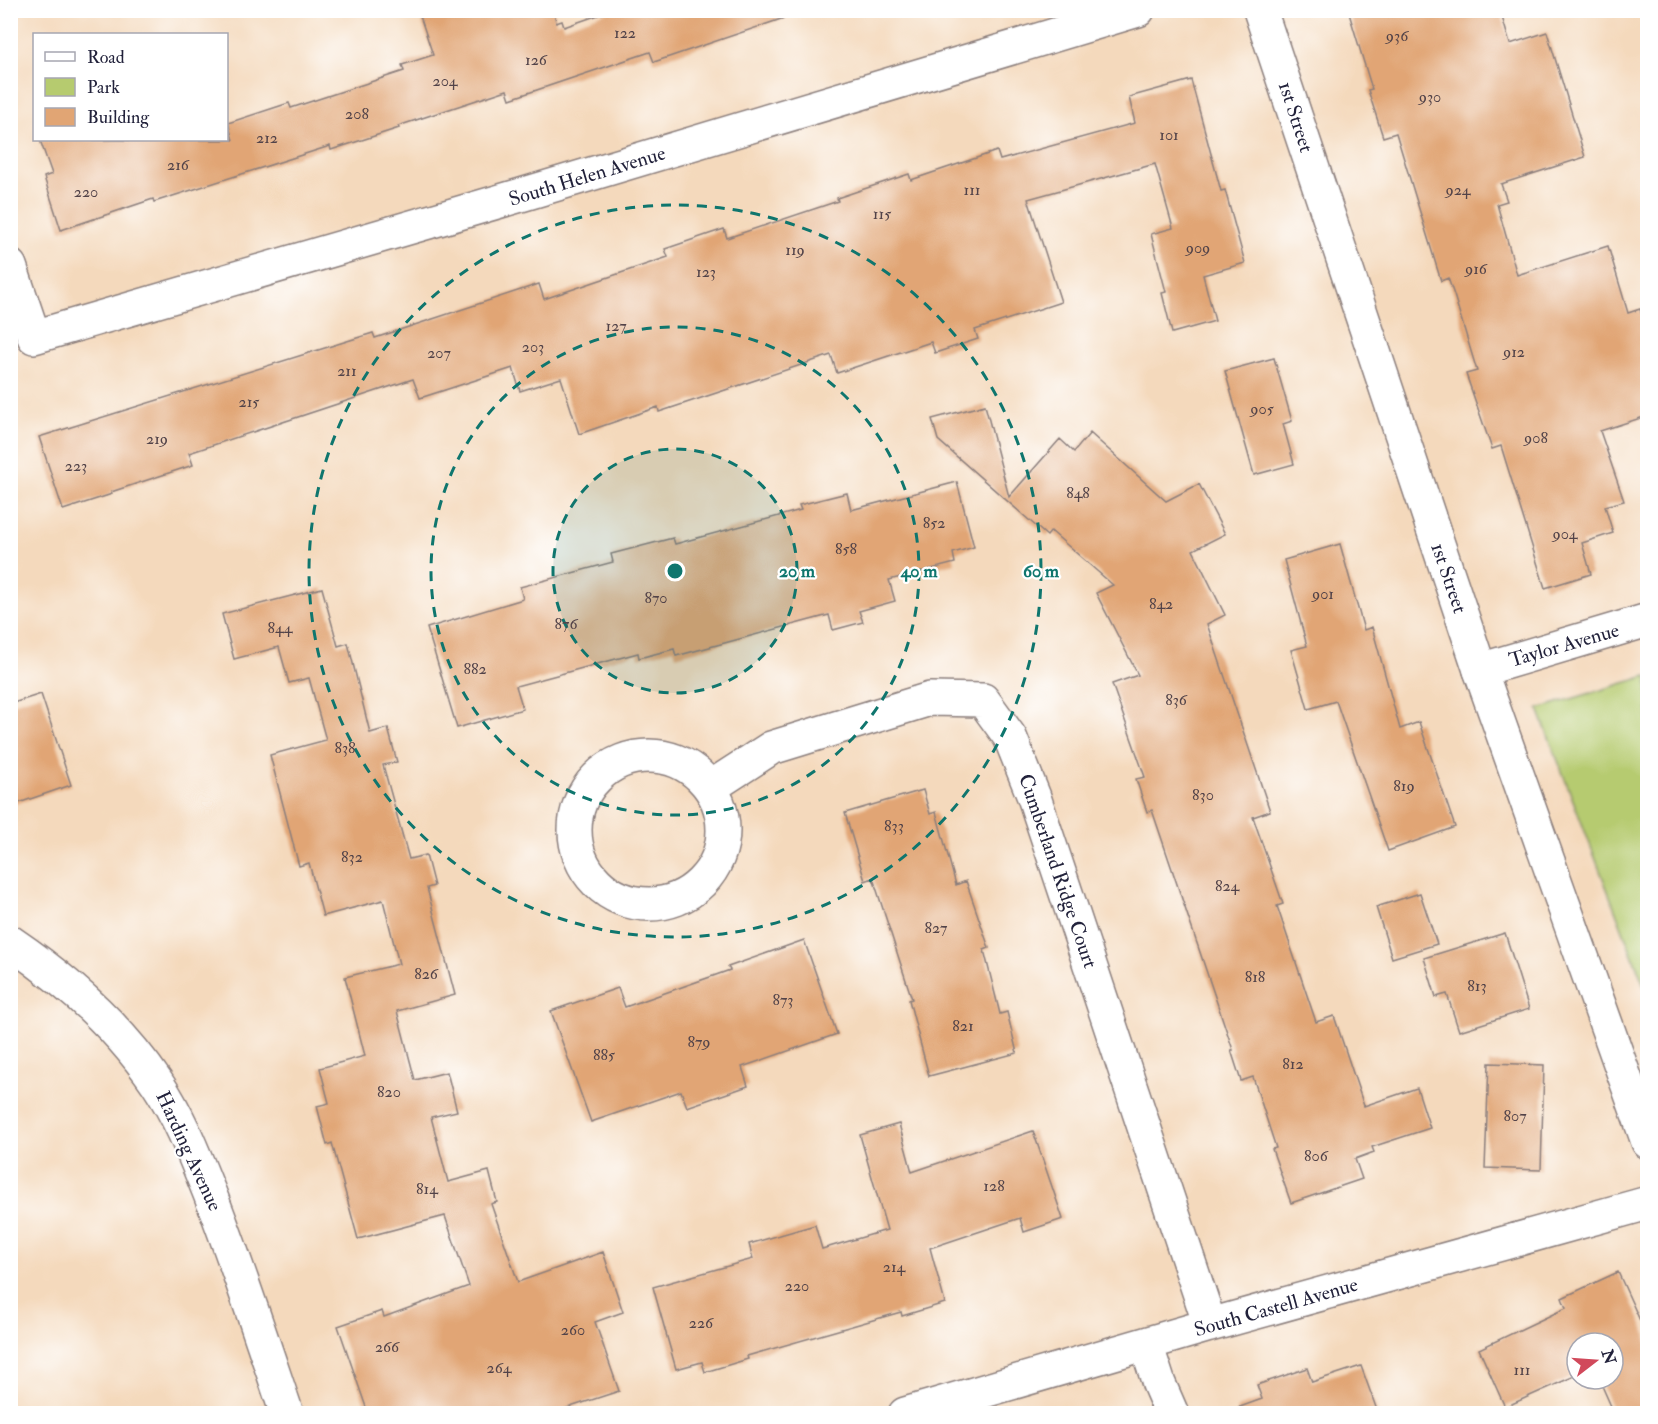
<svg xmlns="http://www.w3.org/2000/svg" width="1658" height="1424" viewBox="0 0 1658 1424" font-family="'IM FELL Double Pica',serif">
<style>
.green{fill:#b6cb6f;stroke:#6c7655;stroke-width:1.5}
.building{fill:#e1a574}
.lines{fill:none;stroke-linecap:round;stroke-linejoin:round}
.minor-casing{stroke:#8b7e7c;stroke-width:36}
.tertiary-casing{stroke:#8b7e7c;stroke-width:36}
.minor{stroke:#fff;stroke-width:33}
.tertiary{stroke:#fff;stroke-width:33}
.ring{fill:none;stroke:#0f766e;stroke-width:3;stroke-dasharray:10 8}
.labels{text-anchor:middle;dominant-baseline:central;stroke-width:4.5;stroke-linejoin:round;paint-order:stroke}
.number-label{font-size:16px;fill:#524349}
.street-label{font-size:20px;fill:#22223b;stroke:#fff}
.centre{fill:#0f766e;stroke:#fff;stroke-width:3}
.ring-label{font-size:18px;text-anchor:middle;font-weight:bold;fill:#0f766e;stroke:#fff;stroke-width:4.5;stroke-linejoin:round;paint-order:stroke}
</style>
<rect width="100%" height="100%" fill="#fff"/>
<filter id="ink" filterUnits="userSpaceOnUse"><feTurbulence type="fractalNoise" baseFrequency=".0167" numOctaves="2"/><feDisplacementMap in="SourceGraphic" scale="12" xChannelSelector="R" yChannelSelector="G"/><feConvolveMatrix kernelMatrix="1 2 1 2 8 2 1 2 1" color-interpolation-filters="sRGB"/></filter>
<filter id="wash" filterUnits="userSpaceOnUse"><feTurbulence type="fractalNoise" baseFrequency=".008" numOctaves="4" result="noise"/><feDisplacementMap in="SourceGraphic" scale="24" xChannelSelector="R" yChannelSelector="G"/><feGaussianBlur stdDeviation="1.35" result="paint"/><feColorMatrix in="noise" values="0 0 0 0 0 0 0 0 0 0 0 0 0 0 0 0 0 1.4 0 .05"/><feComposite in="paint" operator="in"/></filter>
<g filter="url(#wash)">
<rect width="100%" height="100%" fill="#f4d9bc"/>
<!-- green -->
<path class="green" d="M 1647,676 L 1648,676 L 1647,993 L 1538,709 Z"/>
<g id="blocks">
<!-- building -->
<path class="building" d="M 418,10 L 554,10 L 556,23 L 562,21 L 564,27 L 613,10 L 789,10 L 790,16 L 654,62 L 650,52 L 510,99 L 507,90 L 398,126 L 399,128 L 331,150 L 330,146 L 154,202 L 153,199 L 61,230 L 44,177 L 52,174 L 40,140 L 233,140 L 228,123 L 289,103 L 291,108 L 404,71 L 402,65 L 433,55 Z
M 1348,10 L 1500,10 L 1510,44 L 1547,32 L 1585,157 L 1501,184 L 1507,201 L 1497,204 L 1517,275 L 1608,246 L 1628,313 L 1640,309 L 1647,332 L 1647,416 L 1600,431 L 1624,501 L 1605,506 L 1613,533 L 1582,543 L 1591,574 L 1545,588 L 1501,446 L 1492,449 L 1466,374 L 1477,371 L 1454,295 L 1448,278 L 1441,281 L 1396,133 L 1383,137 L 1368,90 L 1372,89 Z
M 1191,80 L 1221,191 L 1225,190 L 1245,263 L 1203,275 L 1215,321 L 1172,333 L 1162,293 L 1166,292 L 1151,234 L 1173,228 L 1155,164 L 1028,199 L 1061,302 L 975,330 L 978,339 L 935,353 L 931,342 L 837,373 L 831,355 L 659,412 L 658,407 L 579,434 L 561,378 L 520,391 L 513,368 L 420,398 L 413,379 L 189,453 L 193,465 L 111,492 L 112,494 L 63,510 L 39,437 L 373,333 L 375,338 L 539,284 L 544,299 L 668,257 L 665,249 L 724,229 L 727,238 L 838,201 L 837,198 L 909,174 L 911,180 L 997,151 L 1000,160 L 1135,123 L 1129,97 Z
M 1274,358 L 1292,421 L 1283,424 L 1294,464 L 1254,475 L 1225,371 Z
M 985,405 L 1009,497 L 1060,439 L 1074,452 L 1090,433 L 1166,501 L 1199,484 L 1225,534 L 1193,550 L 1225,615 L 1207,624 L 1270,811 L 1253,817 L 1283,904 L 1277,906 L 1316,1022 L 1334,1016 L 1364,1106 L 1417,1088 L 1430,1128 L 1372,1147 L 1374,1152 L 1355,1159 L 1362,1179 L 1291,1203 L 1272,1149 L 1276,1148 L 1253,1077 L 1241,1081 L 1231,1050 L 1233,1050 L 1152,810 L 1147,812 L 1136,779 L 1145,777 L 1112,684 L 1138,675 L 1096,593 L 1113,585 L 1051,531 L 1047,536 L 938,440 L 932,419 Z
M 957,482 L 974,547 L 953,553 L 955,563 L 889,580 L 895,601 L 859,611 L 863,622 L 833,630 L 829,615 L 676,656 L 674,649 L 639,658 L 638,653 L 516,686 L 523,709 L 457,728 L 427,628 L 523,599 L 520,587 L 613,562 L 611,554 L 673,538 L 675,544 L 801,510 L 799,505 L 847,493 L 851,510 Z
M 1340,544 L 1364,630 L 1372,627 L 1400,729 L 1419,722 L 1455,827 L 1388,851 L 1336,701 L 1308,709 L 1291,650 L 1307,646 L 1284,560 Z
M 322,588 L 338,646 L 348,643 L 370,733 L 388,728 L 397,762 L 383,765 L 409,859 L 426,855 L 434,886 L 427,888 L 455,995 L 397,1011 L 415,1080 L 447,1072 L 457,1111 L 431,1117 L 448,1182 L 489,1171 L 497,1202 L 491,1204 L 518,1282 L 603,1252 L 623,1312 L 595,1322 L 619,1391 L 552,1413 L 368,1413 L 338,1326 L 382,1311 L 384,1317 L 469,1286 L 445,1216 L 358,1239 L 332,1143 L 327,1145 L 317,1106 L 329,1103 L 320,1068 L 365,1056 L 345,977 L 399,964 L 383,900 L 323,916 L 309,863 L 299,866 L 270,755 L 326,740 L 309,678 L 289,683 L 279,647 L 234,659 L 222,614 Z
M 41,694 L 71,785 L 10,806 L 10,704 Z
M 923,790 L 930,814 L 936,812 L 956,885 L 966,881 L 989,948 L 984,950 L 1000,1014 L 1007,1012 L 1017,1053 L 929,1076 L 909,1000 L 912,999 L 873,878 L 865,881 L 845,813 Z
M 1420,893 L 1437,944 L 1392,958 L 1376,907 Z
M 1505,933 L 1529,1009 L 1459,1031 L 1447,994 L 1436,997 L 1424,958 Z
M 804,940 L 837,1034 L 742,1067 L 748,1086 L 687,1107 L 681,1091 L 591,1122 L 551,1011 L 618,988 L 625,1007 L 730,970 L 728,967 Z
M 1489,1063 L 1544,1065 L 1541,1170 L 1485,1168 Z
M 899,1124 L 912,1172 L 1033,1131 L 1063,1219 L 1024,1232 L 1020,1218 L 930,1248 L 945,1303 L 902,1316 L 901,1312 L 747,1356 L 748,1359 L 705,1372 L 702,1362 L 676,1369 L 653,1287 L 753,1259 L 749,1244 L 815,1225 L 822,1249 L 887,1230 L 860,1135 Z
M 1618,1272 L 1647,1336 L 1647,1413 L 1614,1413 L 1599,1379 L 1613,1379 L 1613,1343 L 1577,1343 L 1577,1375 L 1505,1407 L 1479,1349 L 1566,1308 L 1562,1298 Z
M 1361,1366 L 1378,1413 L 1238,1413 L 1237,1408 L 1262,1399 L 1257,1385 L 1307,1368 L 1312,1382 Z"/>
</g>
</g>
<g filter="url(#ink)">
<use href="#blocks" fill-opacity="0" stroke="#8b7e7c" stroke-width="1.5"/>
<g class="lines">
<!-- minor casing -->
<g class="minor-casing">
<path id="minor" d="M 10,266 L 34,337 L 521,195 L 1138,10
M 1480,670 L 1648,620
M575 830a74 74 0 1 1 148 0a74 74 0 1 1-148 0Z
M 711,787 L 771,748 L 930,699 L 983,700 L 1010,737 L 1034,797 L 1210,1325
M 10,942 C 66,980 119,1027 157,1083 C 180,1117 195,1157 210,1194 C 238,1266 262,1340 287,1414
M 1146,1344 L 1159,1384 L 1172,1414
M 905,1414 L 1210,1325 L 1648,1203"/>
</g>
<!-- tertiary casing -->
<g class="tertiary-casing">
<path id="tertiary" d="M 1260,10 L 1480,670 L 1648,1142"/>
</g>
<!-- minor -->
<use href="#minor" class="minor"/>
<!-- tertiary -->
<use href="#tertiary" class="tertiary"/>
</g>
</g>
<!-- distance rings -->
<circle cx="675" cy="571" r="122" fill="#0f766e" fill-opacity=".12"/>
<g class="ring">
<circle cx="675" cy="571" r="122"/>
<circle cx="675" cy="571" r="244"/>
<circle cx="675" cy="571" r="366"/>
</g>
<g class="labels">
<!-- number labels -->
<g class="number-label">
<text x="625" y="33">122</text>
<text x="1397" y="36">936</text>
<text x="536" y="60">126</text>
<text x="445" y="81">204</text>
<text x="1430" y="97">930</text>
<text x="357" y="114">208</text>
<text x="1169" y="135">101</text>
<text x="267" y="138">212</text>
<text x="178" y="165">216</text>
<text x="972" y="190">111</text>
<text x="1458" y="190">924</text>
<text x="86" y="192">220</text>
<text x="882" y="214">115</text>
<text x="1198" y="248">909</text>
<text x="795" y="250">119</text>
<text x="1476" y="269">916</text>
<text x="706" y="272">123</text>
<text x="616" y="326">127</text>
<text x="533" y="347">203</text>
<text x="1514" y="352">912</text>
<text x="439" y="353">207</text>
<text x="347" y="371">211</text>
<text x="249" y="402">215</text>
<text x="1262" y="409">905</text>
<text x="1536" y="438">908</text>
<text x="157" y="439">219</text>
<text x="76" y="466">223</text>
<text x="1078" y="493">848</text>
<text x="934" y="523">852</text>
<text x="1565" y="534">904</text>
<text x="846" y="549">858</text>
<text x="1323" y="594">901</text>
<text x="656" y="598">870</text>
<text x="1161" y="604">842</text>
<text x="566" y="624">876</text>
<text x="280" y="628">844</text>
<text x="475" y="669">882</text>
<text x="1176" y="700">836</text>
<text x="345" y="748">838</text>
<text x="1404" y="786">819</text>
<text x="1203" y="795">830</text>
<text x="894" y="826">833</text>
<text x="352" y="857">832</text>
<text x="1227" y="886">824</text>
<text x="936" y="928">827</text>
<text x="426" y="974">826</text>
<text x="1255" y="977">818</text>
<text x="1477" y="986">813</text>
<text x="783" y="1000">873</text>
<text x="963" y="1026">821</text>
<text x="699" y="1042">879</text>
<text x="604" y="1055">885</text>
<text x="1293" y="1064">812</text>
<text x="389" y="1092">820</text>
<text x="1515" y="1116">807</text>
<text x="1316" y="1156">806</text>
<text x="994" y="1186">128</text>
<text x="427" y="1189">814</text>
<text x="894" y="1267">214</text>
<text x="797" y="1286">220</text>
<text x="701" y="1323">226</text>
<text x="573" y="1330">260</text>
<text x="387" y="1347">266</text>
<text x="499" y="1368">264</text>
<text x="1522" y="1370">111</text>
</g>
<!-- street labels -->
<g class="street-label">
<text transform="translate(1296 117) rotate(72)">1st Street</text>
<text transform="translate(587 176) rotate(-17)">South Helen Avenue</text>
<text transform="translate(1449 578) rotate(71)">1st Street</text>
<text transform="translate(1564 645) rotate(-16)">Taylor Avenue</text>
<text transform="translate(1058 871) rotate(71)">Cumberland Ridge Court</text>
<text transform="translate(189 1151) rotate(65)">Harding Avenue</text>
<text transform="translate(1276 1307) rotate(-16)">South Castell Avenue</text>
</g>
</g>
<circle cx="675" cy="571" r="9" class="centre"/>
<g class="ring-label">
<text x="797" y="577">20 m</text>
<text x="919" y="577">40 m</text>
<text x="1041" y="577">60 m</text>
</g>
<!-- margin -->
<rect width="1658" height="1424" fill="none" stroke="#fff" stroke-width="36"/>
<!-- legend -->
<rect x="33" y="33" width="195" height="108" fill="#ffffff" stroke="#a7a7b1" stroke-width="1.5"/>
<rect x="45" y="52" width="30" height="9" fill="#ffffff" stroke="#a7a7b1" stroke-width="1.5"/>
<text x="87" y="63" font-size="18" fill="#22223b">Road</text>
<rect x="45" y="78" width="30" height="18" fill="#b6cb6f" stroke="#a7a7b1" stroke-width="1.5"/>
<text x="87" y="93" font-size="18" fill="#22223b">Park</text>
<rect x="45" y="108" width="30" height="18" fill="#e1a574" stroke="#a7a7b1" stroke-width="1.5"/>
<text x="87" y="123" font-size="18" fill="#22223b">Building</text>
<!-- north arrow -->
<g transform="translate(1595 1361) rotate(73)"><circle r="28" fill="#ffffff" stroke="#a7a7b1" stroke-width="1.5"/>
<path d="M0-4.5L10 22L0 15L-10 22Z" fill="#d1495b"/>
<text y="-9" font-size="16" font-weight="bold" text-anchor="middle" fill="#22223b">N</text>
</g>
</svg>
